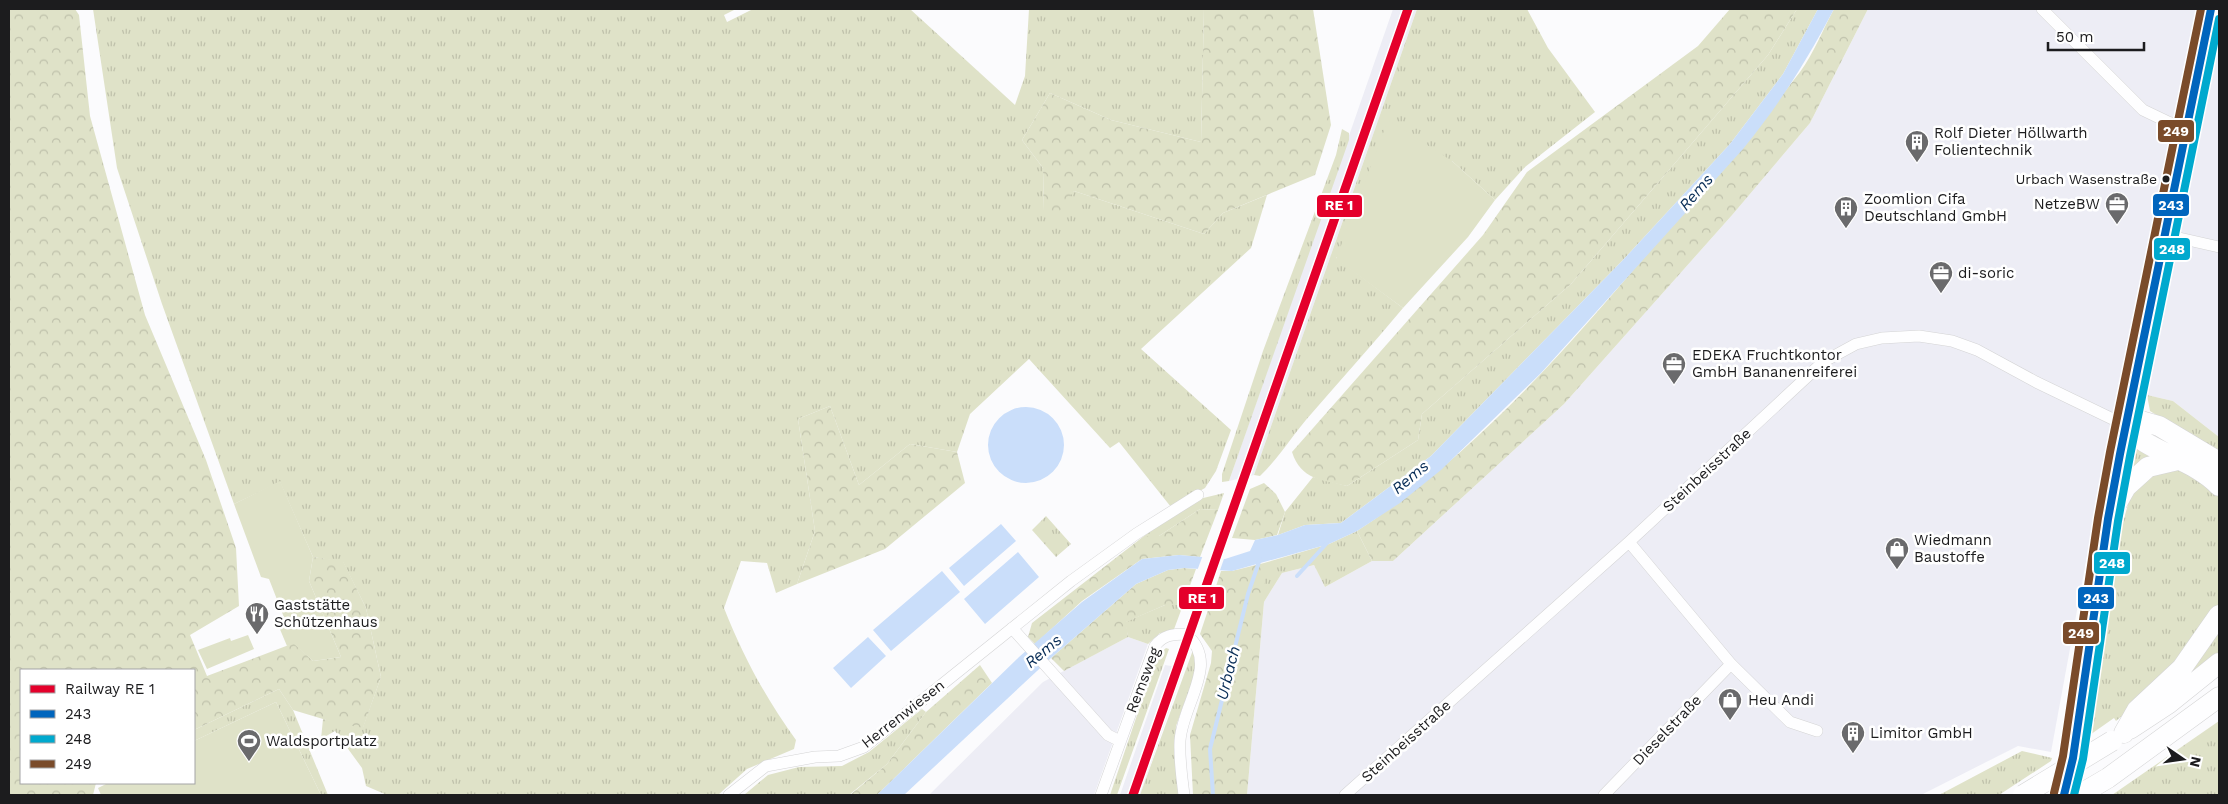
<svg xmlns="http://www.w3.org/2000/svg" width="2228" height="804" viewBox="0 0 2228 804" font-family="'Work Sans',sans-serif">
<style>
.built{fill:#ededf5}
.grass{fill:url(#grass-tufts)}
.forest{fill:url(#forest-crowns)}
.garden{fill:#dfe2c8}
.water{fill:#cadefa}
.pier{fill:#fbfbfd}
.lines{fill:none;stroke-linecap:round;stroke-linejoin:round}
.stream{stroke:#cadefa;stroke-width:4}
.street-casing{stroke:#d4d4d5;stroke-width:12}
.secondary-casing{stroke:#d4d4d5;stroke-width:16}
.highway-casing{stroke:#d4d4d5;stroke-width:21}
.street{stroke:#fefeff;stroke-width:11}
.secondary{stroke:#fefeff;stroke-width:15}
.highway{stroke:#fefeff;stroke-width:20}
.highway-bridge-casing{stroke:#d4d4d5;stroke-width:21;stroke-linecap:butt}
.highway-bridge{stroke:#fefeff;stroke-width:20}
.bus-1-casing{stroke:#fff;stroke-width:11}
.bus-2-casing{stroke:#fff;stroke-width:11}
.bus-3-casing{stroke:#fff;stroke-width:11}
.bus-1{stroke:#0065bd;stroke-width:8}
.bus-2{stroke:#00a9ce;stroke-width:8}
.bus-3{stroke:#7a4b2a;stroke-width:8}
.rail-1-casing{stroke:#fff;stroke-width:12}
.rail-1{stroke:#e4002b;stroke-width:9}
.bus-dot{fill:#1c1c1e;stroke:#fff;stroke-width:2}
.labels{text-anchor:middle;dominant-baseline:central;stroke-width:5;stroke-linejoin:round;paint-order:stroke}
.bus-label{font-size:14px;fill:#1c1c1e;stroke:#fff;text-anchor:end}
.poi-label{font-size:15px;fill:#1c1c1e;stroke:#fff;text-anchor:start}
.street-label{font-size:15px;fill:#1c1c1e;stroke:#fff}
.water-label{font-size:16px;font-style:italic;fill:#072c56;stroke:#fff}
.line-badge{stroke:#fff;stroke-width:2}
.badge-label{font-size:14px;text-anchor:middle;font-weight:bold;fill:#fff}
</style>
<defs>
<pattern id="grass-tufts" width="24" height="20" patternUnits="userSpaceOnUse" patternTransform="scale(1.25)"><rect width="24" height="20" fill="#dfe2c8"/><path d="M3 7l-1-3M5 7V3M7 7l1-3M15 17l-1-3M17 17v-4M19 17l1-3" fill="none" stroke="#bfc1ab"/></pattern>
<pattern id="forest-crowns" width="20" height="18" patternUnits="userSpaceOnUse" patternTransform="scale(1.25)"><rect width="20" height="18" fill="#dfe2c8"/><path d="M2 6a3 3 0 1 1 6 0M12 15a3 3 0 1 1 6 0" fill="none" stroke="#bfc1ab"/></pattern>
</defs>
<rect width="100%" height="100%" fill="#fbfbfd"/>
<!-- built -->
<path class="built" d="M 1393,9 L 1417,9 L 1254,475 L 1229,481 Z
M 1868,9 L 2219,9 L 2219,437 L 2173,401 L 2147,395 L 2117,393 L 2051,752 L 2018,746 L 1921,795 L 1247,795 L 1264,602 L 1282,573 L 1314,565 L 1325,587 L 1372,561 L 1393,561 L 1564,404 L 1733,214 L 1810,123 Z
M 1128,637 L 1148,644 L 1094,795 L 929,795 L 1043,682 Z
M 1165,665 L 1184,668 L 1140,795 L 1120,795 Z"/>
<!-- grass -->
<path class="grass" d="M 93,9 L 736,9 L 724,15 L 727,22 L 753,9 L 910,9 L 1015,105 L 1025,76 L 1029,9 L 1204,9 L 1201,142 L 1111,120 L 1050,93 L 1022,140 L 1043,168 L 1044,211 L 1074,191 L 1204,234 L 1223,213 L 1267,195 L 1251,248 L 1141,349 L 1231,430 L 1216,471 L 1205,488 L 1171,507 L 1119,442 L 1110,448 L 1029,359 L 970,414 L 957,452 L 910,444 L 859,485 L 830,406 L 798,419 L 815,531 L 797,584 L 776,593 L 767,563 L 741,561 L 724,608 C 743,656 766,699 796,740 L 794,749 L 747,769 L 718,795 L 387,795 L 366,786 L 362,768 L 335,731 L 321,739 L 323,719 L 363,727 L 381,677 L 366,608 L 343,562 L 313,557 L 280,482 L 234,504 L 162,304 L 117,168 Z
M 1417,9 L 1527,9 L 1548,48 L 1595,112 L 1525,167 L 1495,200 L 1452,161 L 1336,258 L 1403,308 C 1373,344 1342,378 1312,413 C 1293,434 1280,457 1260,476 L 1254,475 Z
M 1797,9 L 1818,9 L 1783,74 L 1730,144 L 1624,259 L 1431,456 L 1341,523 L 1305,525 L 1278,535 L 1285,512 L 1313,477 L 1347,486 L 1418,440 L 1422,414 L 1571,284 L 1768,55 Z
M 1342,129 L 1349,133 L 1349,140 L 1229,481 L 1222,482 L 1222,474 L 1263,351 L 1336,155 Z
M 2147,395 L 2173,401 L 2219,437 L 2219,454 L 2150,411 Z
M 2134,446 L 2162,458 L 2126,480 Z
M 2177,468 L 2219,493 L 2219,609 L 2154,689 L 2116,721 L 2114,718 L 2087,737 L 2114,555 L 2130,497 L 2143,480 L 2159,471 Z
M 1224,493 L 1218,510 L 1200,509 L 1159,536 L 1144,536 L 1195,500 Z
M 1046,516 L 1071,544 L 1056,557 L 1032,530 Z
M 1357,531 L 1372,561 L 1325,587 L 1314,565 L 1282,573 L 1264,602 L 1264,563 L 1329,544 Z
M 1165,605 L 1183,605 L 1173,632 L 1160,633 L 1148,644 L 1128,637 L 1125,622 Z
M 2219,631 L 2219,652 L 2192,673 L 2190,669 Z
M 1166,648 L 1169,649 L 1117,795 L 1110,795 L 1157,656 Z
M 1193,650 L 1199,663 L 1176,726 L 1175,741 L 1181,795 L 1140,795 Z
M 279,689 L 293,710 L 328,795 L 321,795 L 276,702 L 194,741 L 194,730 Z
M 922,709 L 926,712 L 887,764 L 849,795 L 744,795 L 768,775 L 799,767 L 842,766 L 869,752 Z
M 2219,721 L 2219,795 L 2112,795 Z
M 2022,751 L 2052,758 L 2051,761 L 1999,795 L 1939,795 Z"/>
<!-- forest -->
<path class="forest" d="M 9,9 L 75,9 L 79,15 L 90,116 L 145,315 L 206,460 L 236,548 L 239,606 L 190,635 L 207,676 L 294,643 L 313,661 L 341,657 L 309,581 L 313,557 L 343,561 L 366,608 L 381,677 L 363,728 L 333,722 L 293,710 L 279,689 L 194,730 L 194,670 L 21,670 L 21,783 L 96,783 L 93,795 L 9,795 Z
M 1204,9 L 1313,9 L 1331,125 L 1315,175 L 1223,213 L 1204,234 L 1074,191 L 1054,219 L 1044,212 L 1043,168 L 1022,140 L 1050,93 L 1111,120 L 1201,142 Z
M 1730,9 L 1797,9 L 1768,55 L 1571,284 L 1422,414 L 1418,440 L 1347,486 C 1322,480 1301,480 1292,452 L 1483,235 L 1527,172 L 1698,46 Z
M 1834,9 L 1868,9 L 1810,123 L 1733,214 L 1564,404 L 1393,561 L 1372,561 L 1357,531 C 1486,447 1585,328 1683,211 C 1722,165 1763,120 1800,72 C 1814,53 1823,29 1834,9 Z
M 830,406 L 859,485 L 910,444 L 957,452 L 965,483 L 885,549 L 797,584 L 815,531 L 798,419 Z
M 1264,483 L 1276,494 L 1285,512 L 1277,535 L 1255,540 L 1232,538 L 1250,489 Z
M 1200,509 L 1218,510 L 1200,557 L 1179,555 L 1142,559 L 1082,601 L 1035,644 L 1028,637 L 1032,623 L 1144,536 L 1159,536 Z
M 1264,563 L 1264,602 L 1247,795 L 1193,795 L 1190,735 L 1211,663 L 1212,651 L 1200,634 L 1221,571 L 1232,571 Z
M 1184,568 L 1196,569 L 1183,605 L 1165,605 L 1126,622 L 1128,637 L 1064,671 L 1051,658 L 1136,584 L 1168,570 Z
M 980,665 L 992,683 L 877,795 L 850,795 L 887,764 L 926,712 Z"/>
<!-- garden -->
<path class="garden" d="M 1388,120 L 1452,161 L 1495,200 L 1468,237 L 1403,308 L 1336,259 Z
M 280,481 L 313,557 L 309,581 L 341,657 L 313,661 L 294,644 L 287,646 L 279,627 L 285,620 L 269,579 L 261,577 L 234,504 Z
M 248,635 L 254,649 L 207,669 L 198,650 L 230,638 L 231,641 Z
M 276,702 L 321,795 L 101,795 L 98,788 L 108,783 L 194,783 L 194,741 Z"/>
<!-- water -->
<path class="water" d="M 1818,9 L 1834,9 C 1806,62 1781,102 1743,149 L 1541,373 L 1441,470 L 1400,503 L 1357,531 L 1329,544 L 1232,571 L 1184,568 L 1168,570 L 1136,584 L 1051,658 L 904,795 L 877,795 L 1019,657 L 1082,602 L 1142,559 L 1179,555 L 1225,559 L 1250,551 L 1255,540 L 1278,535 L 1305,525 L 1341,523 L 1431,456 L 1624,259 L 1730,144 L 1783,74 Z
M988 445a38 38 0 1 1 76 0a38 38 0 1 1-76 0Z
M 1001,524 L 1016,541 L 964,586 L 949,568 Z
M 1018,552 L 1039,577 L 985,624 L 964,599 Z
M 942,571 L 960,592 L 891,651 L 873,630 Z
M 868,637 L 886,656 L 851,688 L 833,668 Z"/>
<!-- pier -->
<path class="pier" d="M 1203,555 L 1225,556 L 1219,573 L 1197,571 Z"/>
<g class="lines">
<!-- stream -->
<path class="stream" d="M 1297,576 L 1327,543
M 1213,795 L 1210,749 L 1248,594 L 1260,559"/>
<!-- street casing -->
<g class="street-casing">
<path id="street" d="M 2042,9 L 2143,110 L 2168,122 L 2187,128
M 2166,235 L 2219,247
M 1629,542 L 1731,664 L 1790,722 L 1817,731
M 1012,628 L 1108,735 L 1120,741
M 729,795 L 766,766 L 815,757 L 839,756 L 864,747 L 1071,581 L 1136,534 L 1198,495
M 1101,795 L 1155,646 C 1163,635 1173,634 1186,634 C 1221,663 1182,704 1180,741 C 1179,759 1182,778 1184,795
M 1345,795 L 1629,542 L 1823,362 L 1856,344 L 1882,338 L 1919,336 L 1952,341 L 1977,350 L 2036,382 L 2125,425
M 1604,795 L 1731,664"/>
</g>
<!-- secondary casing -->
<g class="secondary-casing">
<path id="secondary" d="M 2064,795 L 2073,758 L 2108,519 L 2120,454 L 2211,9"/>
</g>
<!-- highway casing -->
<g class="highway-casing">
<path id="highway" d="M 2219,462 L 2159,426 L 2138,420 L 2125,425 C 2145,452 2193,458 2219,486
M 2108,519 L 2126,487 L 2148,467 L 2182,459
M 2130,729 L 2168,704 L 2219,663
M 2124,733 L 2137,710 L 2182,668 L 2219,615
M 2079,795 L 2108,778 L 2219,697"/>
</g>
<!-- street -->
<use href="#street" class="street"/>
<!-- secondary -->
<use href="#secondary" class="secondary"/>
<!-- highway -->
<use href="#highway" class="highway"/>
<!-- highway-bridge casing -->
<g class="highway-bridge-casing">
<path id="highway-bridge" d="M 2023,795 L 2112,741"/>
</g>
<!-- highway-bridge -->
<use href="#highway-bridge" class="highway-bridge"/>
<!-- bus-1 casing -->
<g class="bus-1-casing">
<path id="bus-1" d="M 2064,795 L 2073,758 L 2108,519 L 2120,454 L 2211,9"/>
</g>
<!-- bus-2 casing -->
<g class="bus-2-casing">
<path id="bus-2" d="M 2074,795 L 2083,759 L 2118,521 L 2130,456 L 2219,19"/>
</g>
<!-- bus-3 casing -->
<g class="bus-3-casing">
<path id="bus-3" d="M 2054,793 L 2063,756 L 2098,518 L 2110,452 L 2201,9"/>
</g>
<!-- bus-1 -->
<use href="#bus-1" class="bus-1"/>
<!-- bus-2 -->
<use href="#bus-2" class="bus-2"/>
<!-- bus-3 -->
<use href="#bus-3" class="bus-3"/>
<!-- rail-1 casing -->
<g class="rail-1-casing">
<path id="rail-1" d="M 1133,795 L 1408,9"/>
</g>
<!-- rail-1 -->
<use href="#rail-1" class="rail-1"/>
</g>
<!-- icons -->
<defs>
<g id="building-pin" transform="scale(1.25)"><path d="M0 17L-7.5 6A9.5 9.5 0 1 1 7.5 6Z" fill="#6a6a6c" stroke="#fff"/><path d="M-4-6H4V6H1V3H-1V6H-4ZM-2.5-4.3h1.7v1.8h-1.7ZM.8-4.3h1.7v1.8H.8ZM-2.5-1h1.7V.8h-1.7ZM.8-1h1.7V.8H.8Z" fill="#fff"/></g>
<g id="office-pin" transform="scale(1.25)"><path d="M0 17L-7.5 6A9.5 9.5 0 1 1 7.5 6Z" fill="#6a6a6c" stroke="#fff"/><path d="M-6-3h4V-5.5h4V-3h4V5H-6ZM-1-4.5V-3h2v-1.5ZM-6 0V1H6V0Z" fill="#fff"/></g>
<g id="shop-pin" transform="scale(1.25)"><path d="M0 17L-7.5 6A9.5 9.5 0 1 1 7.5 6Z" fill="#6a6a6c" stroke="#fff"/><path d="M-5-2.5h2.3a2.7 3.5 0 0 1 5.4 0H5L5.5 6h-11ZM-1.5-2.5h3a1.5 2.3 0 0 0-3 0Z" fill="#fff"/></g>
<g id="restaurant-pin" transform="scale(1.25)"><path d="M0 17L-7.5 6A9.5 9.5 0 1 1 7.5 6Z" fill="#6a6a6c" stroke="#fff"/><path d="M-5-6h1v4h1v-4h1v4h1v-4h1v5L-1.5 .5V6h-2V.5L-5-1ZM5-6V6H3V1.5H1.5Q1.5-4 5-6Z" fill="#fff"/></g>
<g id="stadium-pin" transform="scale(1.25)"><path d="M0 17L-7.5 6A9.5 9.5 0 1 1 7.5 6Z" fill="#6a6a6c" stroke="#fff"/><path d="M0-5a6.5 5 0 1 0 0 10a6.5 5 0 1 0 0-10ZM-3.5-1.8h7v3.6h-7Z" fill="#fff"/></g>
</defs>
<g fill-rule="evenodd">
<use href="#building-pin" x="1917" y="142"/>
<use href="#office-pin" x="2117" y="204"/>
<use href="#building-pin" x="1846" y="208"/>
<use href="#office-pin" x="1941" y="273"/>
<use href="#office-pin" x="1674" y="364"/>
<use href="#shop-pin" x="1897" y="549"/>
<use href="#restaurant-pin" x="257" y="614"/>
<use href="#shop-pin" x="1730" y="700"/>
<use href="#building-pin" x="1853" y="733"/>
<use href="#stadium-pin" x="249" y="741"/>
</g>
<!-- markers -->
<circle class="bus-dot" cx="2166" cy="179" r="4.5"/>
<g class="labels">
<!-- bus labels -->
<g class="bus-label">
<text x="2157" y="179">Urbach Wasenstraße</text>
</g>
<!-- poi labels -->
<g class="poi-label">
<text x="1934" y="133">Rolf Dieter Höllwarth<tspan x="1934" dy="17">Folientechnik</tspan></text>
<text x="1864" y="199">Zoomlion Cifa<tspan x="1864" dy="17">Deutschland GmbH</tspan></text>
<text x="2100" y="204" text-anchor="end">NetzeBW</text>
<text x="1958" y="273">di-soric</text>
<text x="1692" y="355">EDEKA Fruchtkontor<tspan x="1692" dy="17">GmbH Bananenreiferei</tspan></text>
<text x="1914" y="540">Wiedmann<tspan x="1914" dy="17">Baustoffe</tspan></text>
<text x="274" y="605">Gaststätte<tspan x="274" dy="17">Schützenhaus</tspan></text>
<text x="1748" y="700">Heu Andi</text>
<text x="1870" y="733">Limitor GmbH</text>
<text x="266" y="741">Waldsportplatz</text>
</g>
<!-- street labels -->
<g class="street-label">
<text transform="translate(1707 470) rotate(-43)">Steinbeisstraße</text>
<text transform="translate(1143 680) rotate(-69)">Remsweg</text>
<text transform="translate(903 714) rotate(-38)">Herrenwiesen</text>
<text transform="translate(1667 730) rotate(-46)">Dieselstraße</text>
<text transform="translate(1406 741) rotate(-42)">Steinbeisstraße</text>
</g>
<!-- water labels -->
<g class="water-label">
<text transform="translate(1696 192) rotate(-49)">Rems</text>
<text transform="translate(1410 477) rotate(-40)">Rems</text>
<text transform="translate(1043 651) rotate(-40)">Rems</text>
<text transform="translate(1228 673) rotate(-76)">Urbach</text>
</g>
</g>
<g class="line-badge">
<rect x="2157" y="119" width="38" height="24" rx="5" fill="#7a4b2a"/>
<rect x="2152" y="193" width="38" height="24" rx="5" fill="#0065bd"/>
<rect x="1316" y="194" width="47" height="24" rx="5" fill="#e4002b"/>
<rect x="2153" y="237" width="38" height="24" rx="5" fill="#00a9ce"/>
<rect x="2093" y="551" width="38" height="24" rx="5" fill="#00a9ce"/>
<rect x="2077" y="586" width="38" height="24" rx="5" fill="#0065bd"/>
<rect x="1178" y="586" width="47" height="24" rx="5" fill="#e4002b"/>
<rect x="2062" y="621" width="38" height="24" rx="5" fill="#7a4b2a"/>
</g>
<g class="badge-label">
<text x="2176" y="136">249</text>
<text x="2171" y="210">243</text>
<text x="1339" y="210">RE 1</text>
<text x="2172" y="254">248</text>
<text x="2112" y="568">248</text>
<text x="2096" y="603">243</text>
<text x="1202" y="603">RE 1</text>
<text x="2081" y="638">249</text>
</g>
<!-- border -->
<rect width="2228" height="804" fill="none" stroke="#1c1c1e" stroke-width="20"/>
<!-- legend -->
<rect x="20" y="669" width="175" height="115" fill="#ffffff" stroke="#a4a4a5"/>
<rect x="30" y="685" width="25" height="8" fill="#e4002b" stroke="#a4a4a5"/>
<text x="65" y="694" font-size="15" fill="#1c1c1e">Railway RE 1</text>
<rect x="30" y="710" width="25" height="8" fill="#0065bd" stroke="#a4a4a5"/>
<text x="65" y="719" font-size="15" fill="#1c1c1e">243</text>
<rect x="30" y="735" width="25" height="8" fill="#00a9ce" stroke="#a4a4a5"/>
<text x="65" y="744" font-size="15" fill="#1c1c1e">248</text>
<rect x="30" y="760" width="25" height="8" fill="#7a4b2a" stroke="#a4a4a5"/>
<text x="65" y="769" font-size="15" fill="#1c1c1e">249</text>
<!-- north arrow -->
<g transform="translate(2183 759) rotate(103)" stroke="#ffffff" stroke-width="4" paint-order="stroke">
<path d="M0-4L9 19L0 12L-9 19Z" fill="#1c1c1e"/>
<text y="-8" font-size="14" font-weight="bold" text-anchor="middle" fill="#1c1c1e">N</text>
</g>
<!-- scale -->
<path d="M2048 42v8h96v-8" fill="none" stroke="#1c1c1e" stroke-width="2.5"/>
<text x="2056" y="42" font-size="15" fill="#1c1c1e" stroke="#ffffff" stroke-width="4" paint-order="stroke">50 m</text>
</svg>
